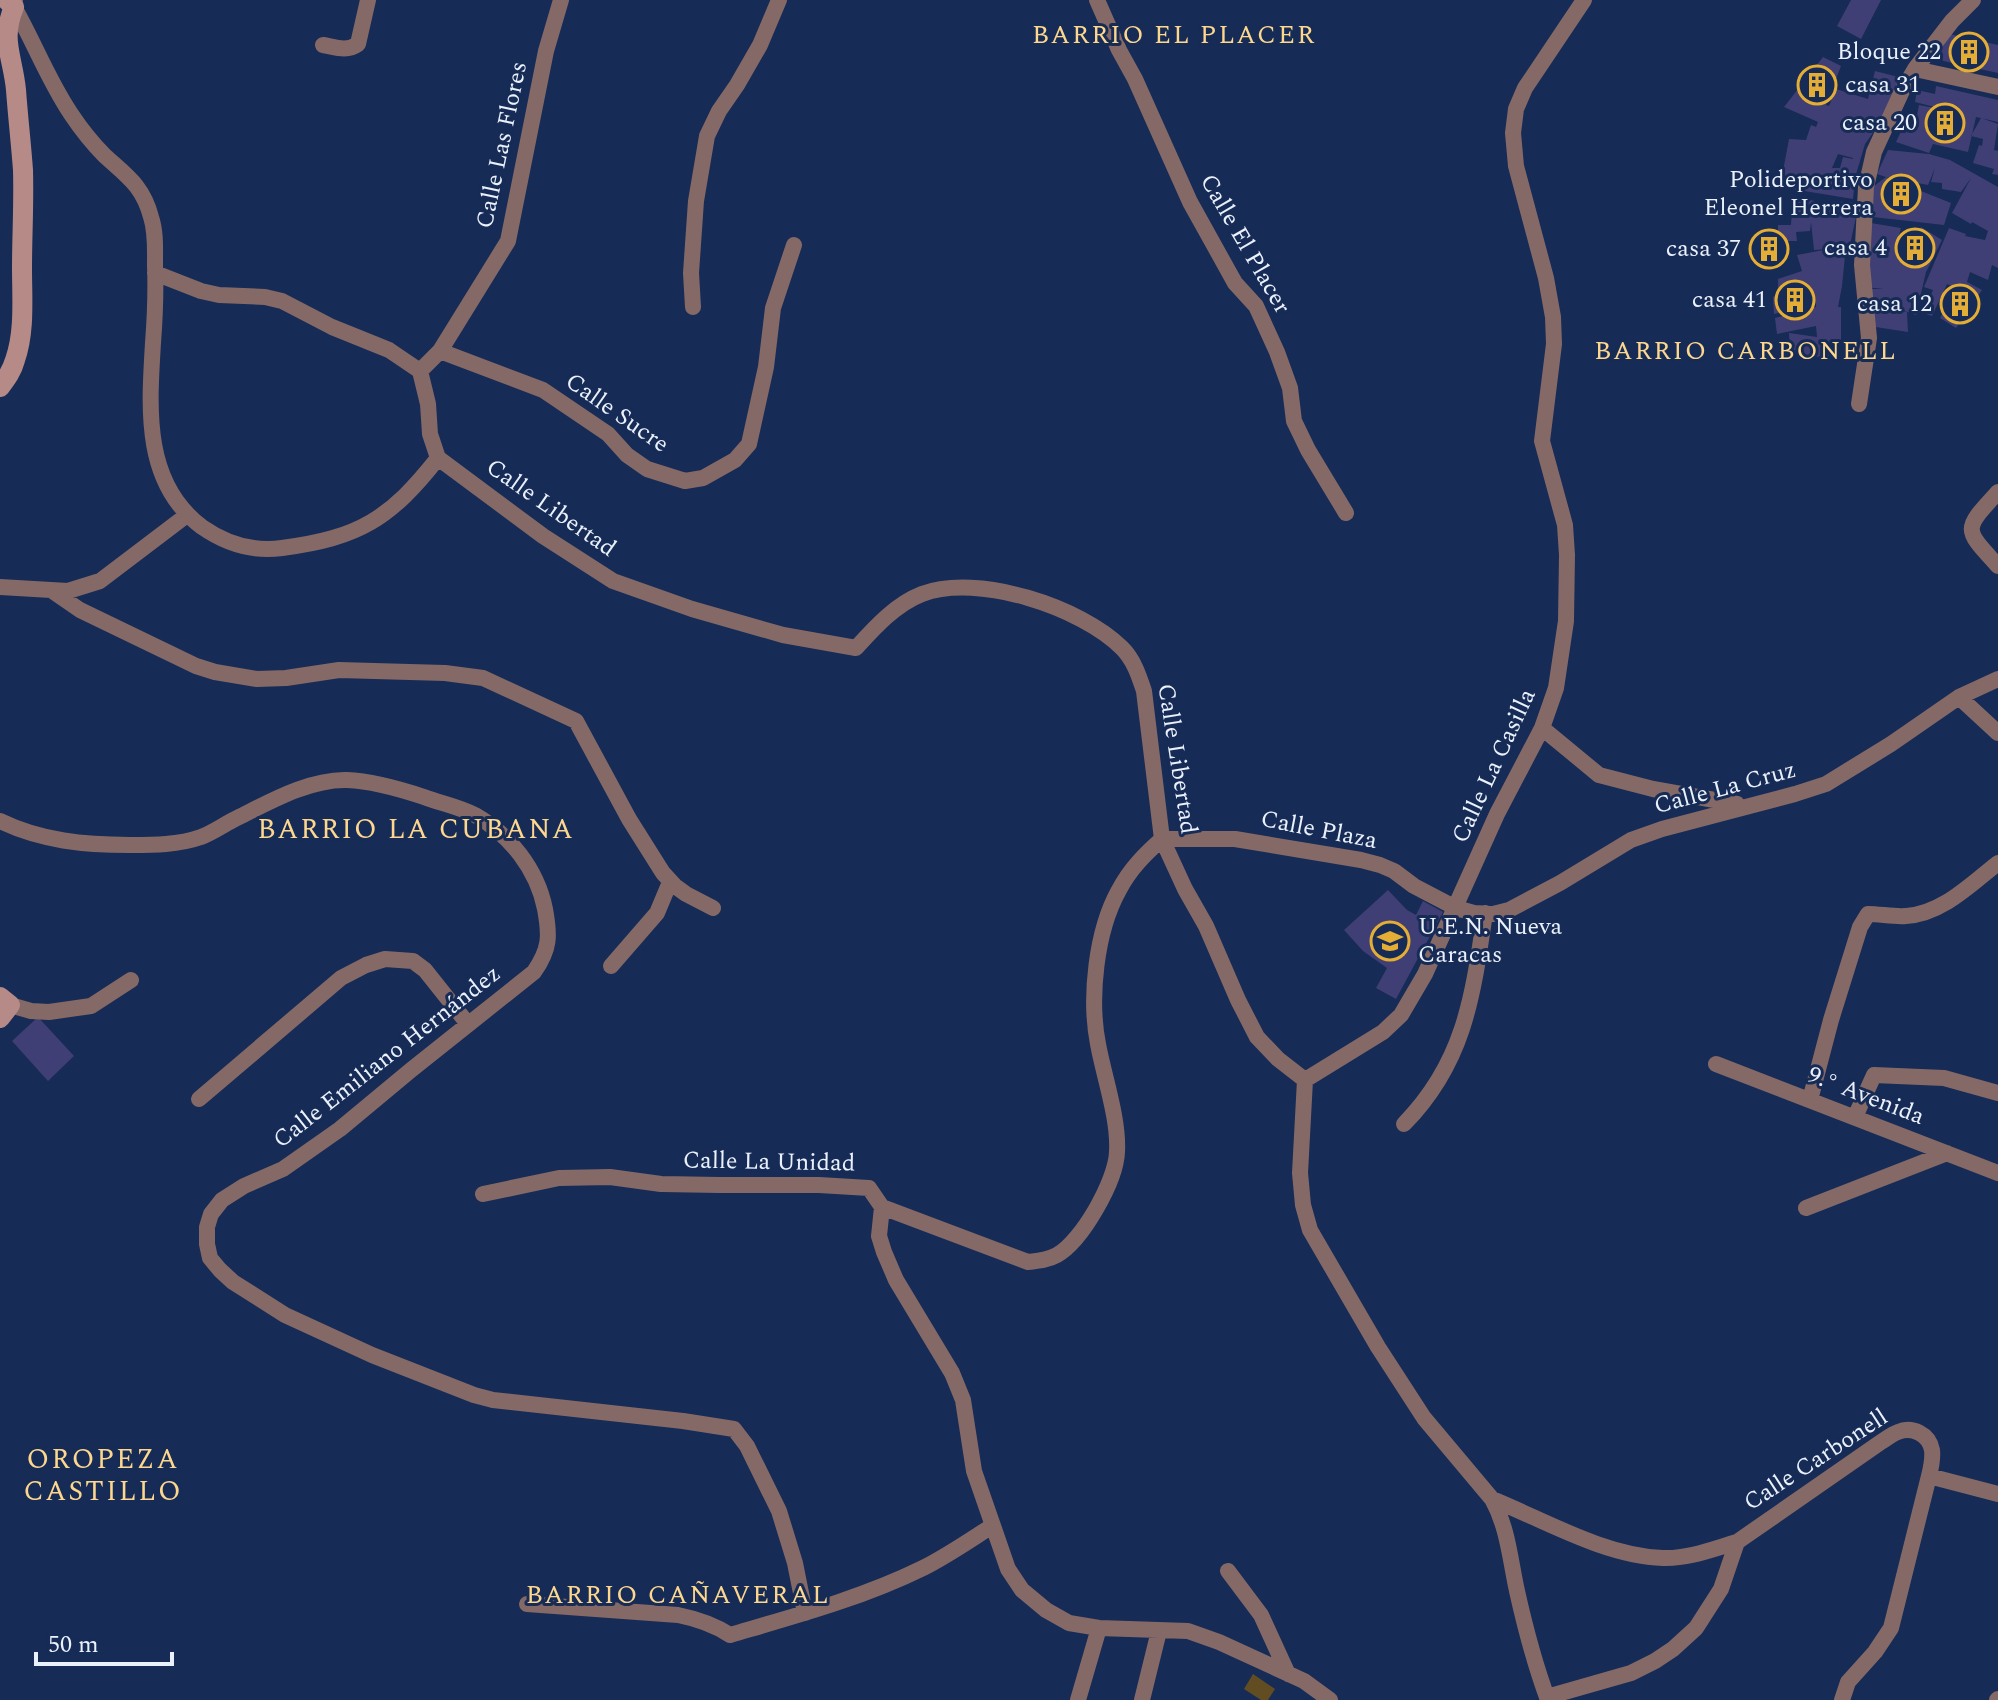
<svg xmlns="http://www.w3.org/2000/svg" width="1998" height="1700" viewBox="0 0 1998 1700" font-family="Spectral,serif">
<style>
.green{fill:#624d23}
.building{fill:#403f75;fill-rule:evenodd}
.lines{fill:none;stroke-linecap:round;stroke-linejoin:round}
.street{stroke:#856967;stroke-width:16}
.secondary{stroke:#b68a87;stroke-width:20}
.labels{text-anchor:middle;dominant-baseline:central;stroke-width:6;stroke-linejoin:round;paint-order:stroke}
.poi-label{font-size:24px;fill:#ebf1fc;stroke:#162b55;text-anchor:end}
.street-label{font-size:24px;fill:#ebf1fc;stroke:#162b55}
.neighbourhood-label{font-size:26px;letter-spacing:2px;fill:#fdd78e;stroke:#162b55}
.quarter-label{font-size:28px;letter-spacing:2px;fill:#fdd78e;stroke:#162b55}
</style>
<rect width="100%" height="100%" fill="#162b55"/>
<!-- green -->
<path class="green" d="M 1253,1674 L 1275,1689 L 1268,1700 L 1261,1700 L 1244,1689 Z"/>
<!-- building -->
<path class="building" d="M 1851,0 L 1881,0 L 1861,39 L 1837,26 Z
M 1945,33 L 1998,45 L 1998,73 L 1939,60 Z
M 1823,57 L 1841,66 L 1826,105 L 1829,106 L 1836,89 L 1868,99 L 1875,71 L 1910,80 L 1865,144 L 1854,181 L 1855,181 L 1853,199 L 1780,187 L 1789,139 L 1806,140 L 1811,125 L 1816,127 L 1818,122 L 1784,107 ZM 1838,154 L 1853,158 L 1853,159 L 1843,157 L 1840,168 L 1832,168 Z
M 1936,86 L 1998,100 L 1998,122 L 1976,117 L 1968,152 L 1933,144 L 1929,153 L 1896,142 L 1903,127 L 1914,130 L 1919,105 L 1950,111 L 1915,102 L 1917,90 L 1935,94 Z
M 1981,118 L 1998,124 L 1994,150 L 1998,151 L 1998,175 L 1992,174 L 1994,169 L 1973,163 L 1979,145 L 1982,146 L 1983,139 L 1971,136 Z
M 1888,150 L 1929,154 L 1950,160 L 1998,187 L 1998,268 L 1992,265 L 1988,280 L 1970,272 L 1967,282 L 1982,290 L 1956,328 L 1940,318 L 1956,288 L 1947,284 L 1932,316 L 1923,313 L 1933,290 L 1924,287 L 1949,228 L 1966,234 L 1965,236 L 1985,240 L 1988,231 L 1972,222 L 1971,224 L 1952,213 L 1971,178 L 1961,192 L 1942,189 L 1942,183 L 1931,182 L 1935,168 L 1928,185 L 1886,177 L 1951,203 L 1944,225 L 1873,217 L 1870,204 L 1874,186 L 1886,177 L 1877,174 Z
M 1793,197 L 1815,201 L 1812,215 L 1828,215 L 1833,201 L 1859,203 L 1850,245 L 1846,246 L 1842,286 L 1838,307 L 1841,307 L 1841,343 L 1830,344 L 1829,359 L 1790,352 L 1789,333 L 1817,337 L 1816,326 L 1777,334 L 1775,318 L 1816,307 L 1816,303 L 1774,314 L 1773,297 L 1778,295 L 1778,279 L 1802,271 L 1797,255 L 1829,249 L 1814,250 L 1811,222 L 1810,231 L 1796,232 L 1797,241 L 1780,241 L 1783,256 L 1758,259 L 1754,238 L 1778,235 L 1778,225 L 1791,225 Z
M 1871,223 L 1901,228 L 1899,235 L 1913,241 L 1921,227 L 1942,240 L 1926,272 L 1916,315 L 1896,308 L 1872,307 L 1907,312 L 1908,332 L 1869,326 L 1865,289 L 1884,289 L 1866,287 Z
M 1388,890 L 1407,910 L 1416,915 L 1423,901 L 1443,912 L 1396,999 L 1376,988 L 1387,968 L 1363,951 L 1344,930 Z
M 38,1017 L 74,1056 L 48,1081 L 12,1041 Z"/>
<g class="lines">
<!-- street -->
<path class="street" d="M 15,0 L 14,7 C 34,42 48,80 71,114 C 81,129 92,143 105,156 C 127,176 143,186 151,217 C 156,232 155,249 155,265 C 156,291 155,317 153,343 C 149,409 143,483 202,527 C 225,543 253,552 282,548 C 359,538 390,519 438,458 L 430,434 L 428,404 L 420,371
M 1097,0 L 1119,50 L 1135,79 L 1190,202 L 1235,283 L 1256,306 L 1277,352 L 1290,388 L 1294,421 L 1308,450 L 1346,513
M 323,45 C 335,47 347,52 358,44 L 368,0
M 1915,69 L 1998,87
M 155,273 L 201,291 L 219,295 L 265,297 L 282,301 L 332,327 L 389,350 L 420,371
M 693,307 L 691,273 L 696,201 L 707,136 L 719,111 L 737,85 L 760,45 L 779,0
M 440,351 L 543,390 L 608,434 L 627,455 L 647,469 L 685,481 L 703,478 L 735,460 L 749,444 L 766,367 L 773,308 L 794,245
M 420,371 L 440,351 L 508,241 L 546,51 L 561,0
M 1859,404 L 1869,338 L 1862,265 L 1866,187 L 1874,152 L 1902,91 L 1915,69 L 1952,21 L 1973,0
M 438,458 L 543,536 L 613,581 L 692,609 L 783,635 L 856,648 C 875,627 896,604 922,594 C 978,573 1081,607 1122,648 C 1134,660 1139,676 1144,691 L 1162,839 L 1185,889 L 1206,926 L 1238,1000 L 1257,1037 L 1278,1059 L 1305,1080
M 1998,492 C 1963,530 1963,528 1998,566
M 0,587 L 68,591 L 100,581 L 187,515
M 51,590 L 80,610 L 196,666 L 215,672 L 257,679 L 286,678 L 339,670 L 445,673 L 483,678 L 576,721 L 629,819 L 663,873 L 675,886 L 686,894 L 713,908
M 1959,697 L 1998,733
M 1542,728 L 1599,775 L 1653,789 L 1737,804
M 0,821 C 41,841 85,845 130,845 C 154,845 178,845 201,837 C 214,832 226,823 239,817 C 271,801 310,779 347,780 C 372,781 400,789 424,797 C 440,803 460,807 475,815 C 510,835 537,869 545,909 C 550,936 550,949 534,972 L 411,1070 L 340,1129 L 283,1169 L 244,1186 L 222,1200 L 211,1214 L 207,1227 L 207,1244 L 210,1258 L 220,1270 L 233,1282 L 285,1315 L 372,1355 L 474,1395 L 493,1400 L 683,1421 L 734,1429 L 747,1446 L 779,1511 L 795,1563 L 805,1613
M 1162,839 L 1235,839 L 1361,860 L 1380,865 L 1394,871 L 1414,886 L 1456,908 L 1474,913 L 1493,914 L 1509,910 L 1560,883 L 1631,840 L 1662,829 L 1795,794 L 1826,784 L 1891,744 L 1959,697 L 1998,679
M 611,966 L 657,913 L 670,882
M 10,1005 L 31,1011 L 49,1012 L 91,1006 L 131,980
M 1716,1064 L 1998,1173
M 1305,1080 L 1383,1032 L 1401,1015 L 1425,974 L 1497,814 L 1542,728 L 1556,688 L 1566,621 L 1567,555 L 1565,525 L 1542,441 L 1554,344 L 1553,317 L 1546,278 L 1516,166 L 1513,133 L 1516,109 L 1525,88 L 1584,0
M 1305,1080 L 1300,1173 L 1303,1205 L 1310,1230 L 1378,1347 L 1424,1418 L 1492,1499 C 1508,1528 1510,1559 1517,1591 C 1525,1627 1535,1665 1548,1700
M 199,1099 L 341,978 L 366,965 L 385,959 L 413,961 L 425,970 L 468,1024
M 1810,1100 L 1831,1020 L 1860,927 L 1868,914 C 1880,914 1894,917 1906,916 C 1942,914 1971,884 1998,863
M 1855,1117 L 1874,1075 L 1944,1078 L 1998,1093
M 1404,1124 C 1465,1062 1473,995 1485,913
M 483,1194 L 559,1178 L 610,1177 L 661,1184 L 720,1185 L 819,1185 L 869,1188 L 882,1207 L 1028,1262 C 1039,1261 1048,1260 1057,1255 C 1082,1241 1116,1181 1117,1152 C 1119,1119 1104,1077 1098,1044 C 1089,998 1096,931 1119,890 C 1130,869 1145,854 1162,839
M 882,1207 L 879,1236 L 884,1252 L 896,1280 L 952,1373 L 963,1400 L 974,1471 L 1008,1569 L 1022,1590 L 1046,1610 L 1069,1623 L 1099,1628 L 1188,1631 L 1219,1642 L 1304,1681 L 1330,1700
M 1806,1208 L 1947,1153
M 1929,1476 L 1998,1494
M 1492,1499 C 1546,1521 1605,1556 1663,1558 C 1688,1559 1713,1549 1737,1542
M 1228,1571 L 1261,1615 L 1288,1674
M 527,1604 L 678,1615 C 698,1619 713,1624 730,1635 C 795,1616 862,1598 923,1568 C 947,1556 970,1540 992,1526
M 1547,1697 L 1631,1673 L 1655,1661 L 1673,1649 L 1696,1628 L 1721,1589 L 1737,1542 L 1881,1442 C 1886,1439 1892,1434 1898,1432 C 1912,1426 1929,1434 1932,1450 C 1933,1458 1931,1468 1929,1476 L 1891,1628 L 1875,1652 L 1848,1682 L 1842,1700
M 1078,1700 L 1099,1628
M 1142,1700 L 1159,1631
M 1997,1700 L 1998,1699"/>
<!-- secondary -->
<path class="secondary" d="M 0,387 C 7,378 12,371 15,360 C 25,332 22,298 22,268 C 22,236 24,203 23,170 C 21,143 18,117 16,90 C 13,57 0,40 14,7 L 7,0
M 0,997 L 10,1005 L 0,1018"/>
</g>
<!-- icons -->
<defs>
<g id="building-ring" transform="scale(2)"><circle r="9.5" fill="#162b55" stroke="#e4ad35" stroke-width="1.5"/><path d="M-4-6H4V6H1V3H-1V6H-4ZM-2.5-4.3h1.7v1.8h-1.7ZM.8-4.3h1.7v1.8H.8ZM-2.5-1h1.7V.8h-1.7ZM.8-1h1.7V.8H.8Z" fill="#e4ad35"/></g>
<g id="school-ring" transform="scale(2)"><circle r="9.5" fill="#162b55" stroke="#e4ad35" stroke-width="1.5"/><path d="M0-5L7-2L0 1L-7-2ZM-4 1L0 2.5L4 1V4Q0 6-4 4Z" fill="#e4ad35"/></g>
</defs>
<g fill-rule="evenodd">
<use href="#building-ring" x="1969" y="52"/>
<use href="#building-ring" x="1817" y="85"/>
<use href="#building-ring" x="1945" y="123"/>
<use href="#building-ring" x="1901" y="194"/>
<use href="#building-ring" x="1915" y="248"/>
<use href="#building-ring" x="1769" y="249"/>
<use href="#building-ring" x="1795" y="300"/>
<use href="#building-ring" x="1960" y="304"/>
<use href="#school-ring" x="1390" y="941"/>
</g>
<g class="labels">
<!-- poi labels -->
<g class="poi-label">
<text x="1941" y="52">Bloque 22</text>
<text x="1845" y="85" text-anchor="start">casa 31</text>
<text x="1917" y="123">casa 20</text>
<text x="1873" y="180">Polideportivo<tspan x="1873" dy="28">Eleonel Herrera</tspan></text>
<text x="1887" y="248">casa 4</text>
<text x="1741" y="249">casa 37</text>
<text x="1767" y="300">casa 41</text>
<text x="1932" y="304">casa 12</text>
<text x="1418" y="927" text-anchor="start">U.E.N. Nueva<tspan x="1418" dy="28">Caracas</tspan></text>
</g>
<!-- street labels -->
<g class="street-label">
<text transform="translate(502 145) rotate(-78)">Calle Las Flores</text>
<text transform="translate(1245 244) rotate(60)">Calle El Placer</text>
<text transform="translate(617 413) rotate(35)">Calle Sucre</text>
<text transform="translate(551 508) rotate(35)">Calle Libertad</text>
<text transform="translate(1177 759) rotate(81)">Calle Libertad</text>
<text transform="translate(1494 766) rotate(-65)">Calle La Casilla</text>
<text transform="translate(1725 788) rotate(-15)">Calle La Cruz</text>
<text transform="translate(1319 830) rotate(11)">Calle Plaza</text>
<text transform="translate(387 1057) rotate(-38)">Calle Emiliano Hernández</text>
<text transform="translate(1866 1096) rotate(21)">9.° Avenida</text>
<text transform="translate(769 1162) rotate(1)">Calle La Unidad</text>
<text transform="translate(1816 1460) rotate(-33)">Calle Carbonell</text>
</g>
<!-- neighbourhood labels -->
<g class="neighbourhood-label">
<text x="1174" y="35">BARRIO EL PLACER</text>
<text x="1746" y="351">BARRIO CARBONELL</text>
<text x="678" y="1595">BARRIO CAÑAVERAL</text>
</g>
<!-- quarter labels -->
<g class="quarter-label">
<text x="416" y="829">BARRIO LA CUBANA</text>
<text x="103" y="1459">OROPEZA<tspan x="103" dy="32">CASTILLO</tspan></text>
</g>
</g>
<!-- scale -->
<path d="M36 1652v12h136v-12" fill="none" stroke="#ebf1fc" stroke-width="4"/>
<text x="48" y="1652" font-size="24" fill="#ebf1fc" stroke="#162b55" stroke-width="6" paint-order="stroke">50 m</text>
</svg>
